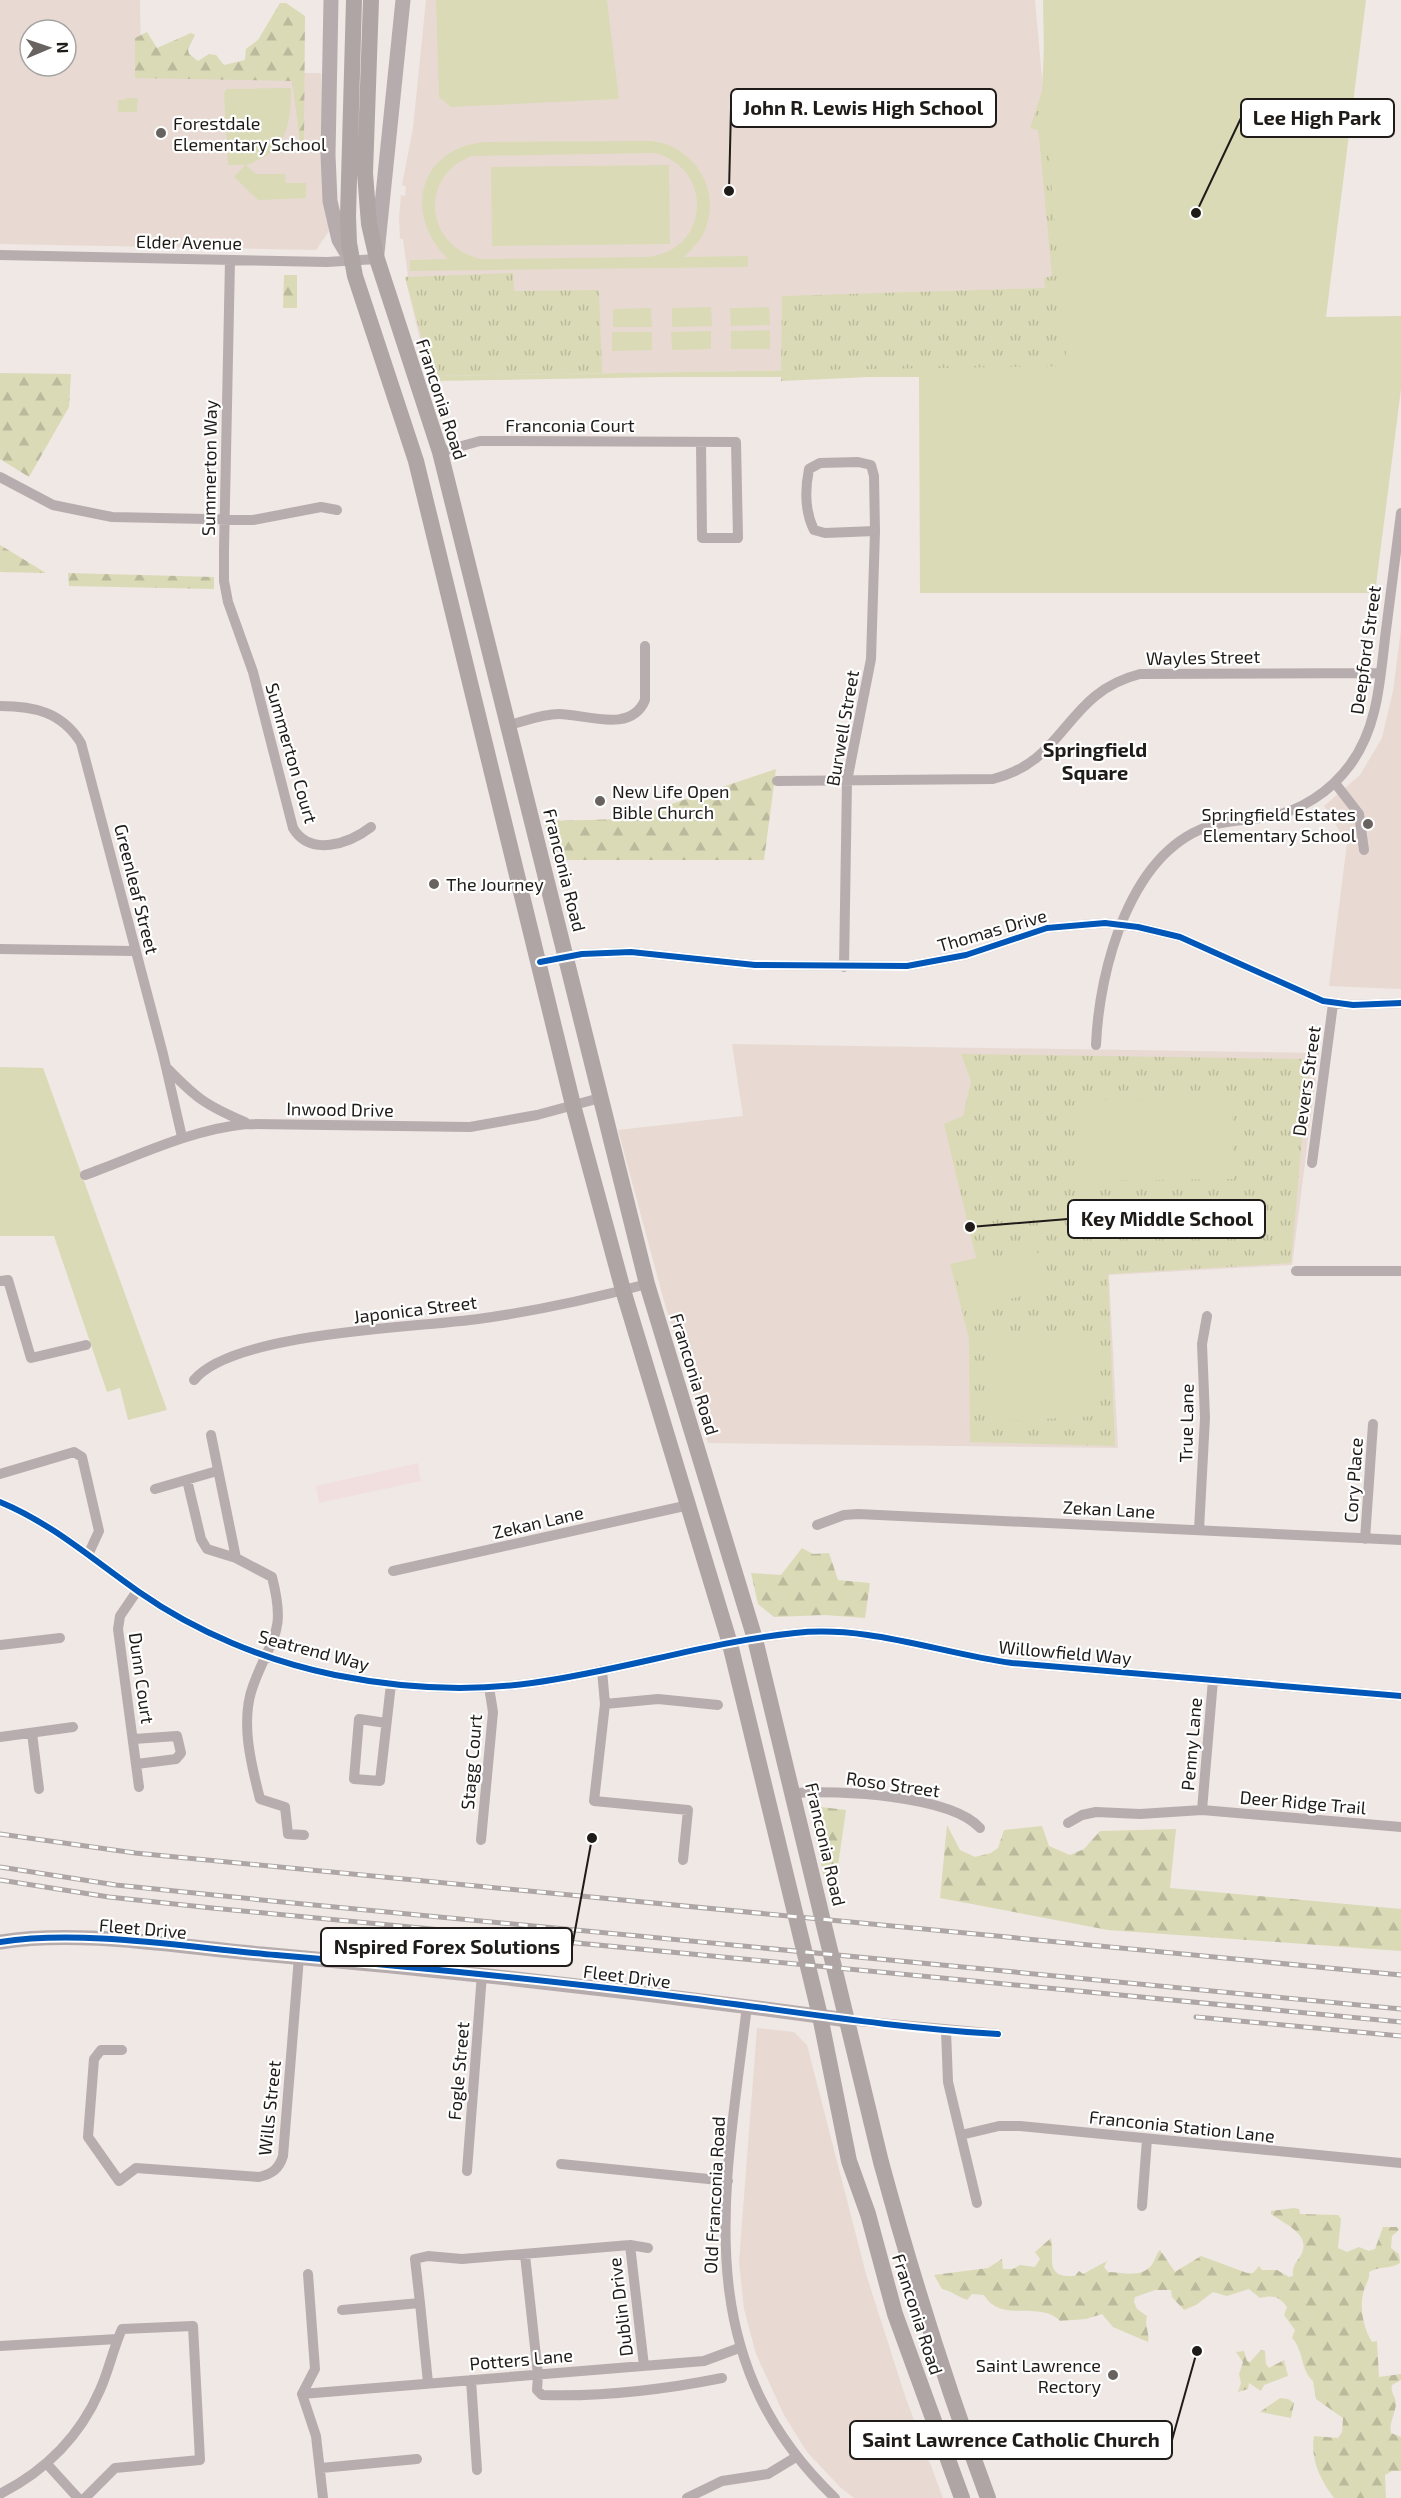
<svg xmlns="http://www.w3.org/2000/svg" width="1401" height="2498" viewBox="0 0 1401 2498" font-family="'Exo 2',sans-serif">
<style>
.built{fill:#e8dad2;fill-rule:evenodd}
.industrial{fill:#f1dfdf}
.grass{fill:url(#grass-tufts)}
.forest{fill:url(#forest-firs)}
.park{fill:#dadab6;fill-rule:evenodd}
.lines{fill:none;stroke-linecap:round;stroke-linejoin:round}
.street{stroke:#b8adae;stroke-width:10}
.secondary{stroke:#b7acad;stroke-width:15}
.primary{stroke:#b0a5a5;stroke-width:16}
.rail-casing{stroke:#ada6a4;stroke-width:5}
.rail{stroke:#fff;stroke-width:3;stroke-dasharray:9;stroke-linecap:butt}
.cycleway-casing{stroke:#fff;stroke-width:10}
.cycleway{stroke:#0057b8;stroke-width:6}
.poi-dot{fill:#686360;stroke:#fff;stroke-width:2}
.labels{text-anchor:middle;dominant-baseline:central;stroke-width:4.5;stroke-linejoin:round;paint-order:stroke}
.poi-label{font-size:18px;fill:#1f1b19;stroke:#fff;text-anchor:start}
.street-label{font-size:18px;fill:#1f1b19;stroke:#fff}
.neighbourhood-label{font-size:20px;font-weight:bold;fill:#1f1b19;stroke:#fff}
.leader{fill:none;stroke:#1f1b19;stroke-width:2}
.callout-dot{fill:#1f1b19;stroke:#fff;stroke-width:2}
.callout{fill:#fff;stroke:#1f1b19;stroke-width:2}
.callout-label{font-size:20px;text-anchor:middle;font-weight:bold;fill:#1f1b19}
</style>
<defs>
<pattern id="grass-tufts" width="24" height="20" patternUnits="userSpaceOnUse" patternTransform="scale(1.5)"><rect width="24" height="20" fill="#dadab6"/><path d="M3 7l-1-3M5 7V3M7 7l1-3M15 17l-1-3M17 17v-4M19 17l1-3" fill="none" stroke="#bbba9c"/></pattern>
<pattern id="forest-firs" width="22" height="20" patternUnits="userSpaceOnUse" patternTransform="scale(1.5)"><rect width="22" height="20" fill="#dadab6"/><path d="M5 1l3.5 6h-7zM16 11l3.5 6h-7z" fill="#bbba9c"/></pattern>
</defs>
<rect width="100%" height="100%" fill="#efe8e4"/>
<!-- built -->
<path class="built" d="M 0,0 L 140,0 L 141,73 L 321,73 L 329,231 L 316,250 L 0,244 ZM 30,30 L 66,30 L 66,66 L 30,66 Z
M 426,0 L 1035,0 L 1068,366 L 432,376 L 421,344 L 405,277 L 408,276 L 403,239 L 400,239 L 399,218 L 401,195 L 405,196 L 406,187 L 402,185 L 413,128 Z
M 1401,629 L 1401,989 L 1329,986 L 1347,843 L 1324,806 L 1360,775 L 1382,738 L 1393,691 Z
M 732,1044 L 1319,1053 L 1292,1265 L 1109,1275 L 1118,1448 L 708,1443 L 664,1301 L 618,1130 L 743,1116 Z
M 757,2028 L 794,2032 L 807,2045 L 866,2274 L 905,2396 L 943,2498 L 854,2498 L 841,2488 L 807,2452 L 784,2415 L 756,2354 L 744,2309 L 739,2262 Z"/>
<!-- industrial -->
<path class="industrial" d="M 418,1463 L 421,1481 L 319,1503 L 316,1486 Z"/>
<!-- grass -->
<path class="grass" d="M 1045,24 L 1292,358 L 781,381 L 782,296 L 1045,288 L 1044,278 L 1052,276 L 1040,147 L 1038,130 L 1030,128 L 1042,91 Z
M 513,273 L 514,291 L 599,290 L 602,373 L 432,376 L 405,277 Z
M 961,1054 L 1309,1059 L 1291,1263 L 1108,1274 L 1115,1446 L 970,1442 L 969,1339 L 950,1264 L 976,1258 L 944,1124 L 963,1116 L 971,1081 Z"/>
<!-- forest -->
<path class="forest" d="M 280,3 L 286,3 L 305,16 L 304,144 L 300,142 L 292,81 L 135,78 L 135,38 L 147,32 L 157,48 L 191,33 L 195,35 L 188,49 L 189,54 L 198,61 L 209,54 L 216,55 L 224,65 L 245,60 L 246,49 L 258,40 Z
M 284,275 L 297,275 L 297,308 L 283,308 Z
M 0,373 L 71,374 L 69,407 L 29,477 L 0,459 Z
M 0,545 L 46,573 L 0,572 Z
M 68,573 L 214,577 L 214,589 L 69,586 Z
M 776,769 L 764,860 L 553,860 L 544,821 L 627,819 Z
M 802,1548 L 813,1554 L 829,1553 L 838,1580 L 870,1583 L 865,1618 L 825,1615 L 774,1617 L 758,1604 L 751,1573 L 781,1575 Z
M 821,1807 L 846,1810 L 836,1879 L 824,1877 L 812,1822 L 814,1813 Z
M 947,1825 L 960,1850 L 975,1857 L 991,1853 L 998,1848 L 1004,1830 L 1042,1826 L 1049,1846 L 1070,1855 L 1084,1849 L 1100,1831 L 1176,1829 L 1170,1888 L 1401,1909 L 1401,1951 L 1108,1930 L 940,1898 Z
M 1294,2208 L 1299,2209 L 1300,2214 L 1338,2215 L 1341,2219 L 1338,2248 L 1347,2252 L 1359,2247 L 1369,2251 L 1375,2249 L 1383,2227 L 1397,2227 L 1399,2230 L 1392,2236 L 1391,2248 L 1399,2254 L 1400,2263 C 1392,2269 1378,2266 1369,2272 C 1370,2279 1366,2283 1364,2290 C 1359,2307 1363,2327 1372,2342 L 1377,2341 L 1379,2377 L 1401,2374 L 1401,2380 L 1392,2385 C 1390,2393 1396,2396 1396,2404 C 1395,2414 1389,2423 1391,2433 L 1401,2437 L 1401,2471 L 1392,2471 L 1385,2475 L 1386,2498 L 1334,2498 C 1321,2481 1310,2460 1314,2436 L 1338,2438 L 1342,2432 L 1343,2418 L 1316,2399 L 1313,2381 C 1300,2369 1304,2350 1292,2338 L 1295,2330 L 1284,2315 L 1287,2307 C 1279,2296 1273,2295 1260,2298 L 1249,2289 L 1227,2296 L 1213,2292 L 1196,2305 L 1184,2310 L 1172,2297 L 1171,2290 L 1155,2290 L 1135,2297 L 1134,2302 L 1137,2309 L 1147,2316 C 1144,2326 1150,2333 1148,2342 L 1113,2327 L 1102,2314 L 1086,2319 L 1060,2321 C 1040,2300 1001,2324 984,2295 L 972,2294 L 967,2300 C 958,2297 952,2291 942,2289 L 934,2275 L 988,2268 L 1002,2259 L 1003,2269 L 1013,2269 L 1020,2265 L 1035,2267 L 1040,2259 L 1035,2252 L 1051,2238 C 1055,2258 1043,2278 1075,2276 L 1079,2271 L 1083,2274 L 1107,2261 L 1104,2267 L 1108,2272 C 1121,2272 1139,2278 1150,2267 C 1155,2262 1155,2255 1160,2250 L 1175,2272 L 1201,2256 L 1247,2273 L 1253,2273 L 1259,2266 L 1262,2270 L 1277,2270 L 1289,2277 L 1293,2276 C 1292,2266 1296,2263 1301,2255 C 1312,2235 1285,2224 1271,2214 L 1271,2211 Z
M 1261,2350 L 1265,2351 L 1266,2364 L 1269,2368 L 1284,2360 L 1288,2376 L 1264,2385 L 1261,2391 L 1249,2383 L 1248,2389 L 1238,2392 L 1241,2383 L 1239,2374 L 1243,2362 L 1236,2352 L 1244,2351 L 1247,2361 L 1250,2362 Z
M 1280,2398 L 1288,2399 L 1294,2403 L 1291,2418 L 1260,2412 Z"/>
<!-- park -->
<path class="park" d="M 436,0 L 607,0 L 619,99 L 451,107 L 439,97 Z
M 1043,0 L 1366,0 L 1326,317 L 1401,316 L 1401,389 L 1375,593 L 920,593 L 919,377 L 660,377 L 435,381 L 432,376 L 1067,366 L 1045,111 Z
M 291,88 C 291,127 286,152 246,165 L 256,174 L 285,174 L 286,183 L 306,183 L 306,198 L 258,200 L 234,177 L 245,165 L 228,165 L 224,93 L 227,89 Z
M 125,98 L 138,98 L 137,112 L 118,112 L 118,100 L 125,100 Z
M 651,141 C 692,145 721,187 706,227 C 702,240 693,248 684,257 L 748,256 L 748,267 L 410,271 L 410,260 L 448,259 C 402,214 419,146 487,142 ZM 654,153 C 716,168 709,253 646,257 L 481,259 C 425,247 418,176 472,156 Z
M 669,165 L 670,244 L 492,246 L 491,167 Z
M 711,307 L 712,326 L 672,327 L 672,308 Z
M 769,307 L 770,325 L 731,326 L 730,308 Z
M 651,308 L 652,327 L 613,327 L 613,309 Z
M 770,330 L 770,349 L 731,349 L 731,331 Z
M 711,331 L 711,349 L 672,350 L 671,332 Z
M 612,332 L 652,332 L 652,350 L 612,351 Z
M 0,1067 L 43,1068 L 167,1410 L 128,1420 L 120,1388 L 107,1392 L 54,1236 L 0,1236 Z
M 1232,1099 L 1233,1179 L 1075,1181 L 1075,1100 Z
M 1036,1247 L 1047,1290 L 965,1310 L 954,1268 Z
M 1093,1333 L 1097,1416 L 991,1422 L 986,1339 Z"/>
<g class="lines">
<!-- street -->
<path class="street" d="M 0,255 L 327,262 L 377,259
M 230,260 L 224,550 L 224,581 L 228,602 L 253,672 L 293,828 C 310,857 349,844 371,827
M 440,452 L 480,441 L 736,442 L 738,538 L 702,538 L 701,442
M 858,462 L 871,465 L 874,476 L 875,531 L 825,533 L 814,530 C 805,512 805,489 809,469 L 820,463 Z
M 0,477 L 53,505 L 112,517 L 253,520 L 321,507 L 337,510
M 0,706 C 34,706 62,712 81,743 L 163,1054 L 182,1137
M 509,725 C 525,721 542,714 559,714 C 585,714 631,734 645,700 L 645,646
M 777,781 L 993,779 C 1067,761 1064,693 1140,674 L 1380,673
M 1335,783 L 1359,814 L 1364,850
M 0,949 L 134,951
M 540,962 L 582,954 L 631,952 L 755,965 L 907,966 L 966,955 L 1047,928 L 1105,923 L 1138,927 L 1180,937 L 1323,1001 L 1353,1005 L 1401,1003
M 844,967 L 847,781 L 871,659 L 875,531
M 1096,1045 C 1099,970 1130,849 1213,825 C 1231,820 1249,820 1267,817 C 1300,812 1331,791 1350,765 C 1379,726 1380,677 1386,630 C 1391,591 1396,552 1401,513
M 166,1067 C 196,1098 205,1105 245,1122
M 1312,1163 L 1333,1004
M 85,1175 C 138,1156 189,1130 246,1124 L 470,1127 L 537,1115 L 600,1098
M 1296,1271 L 1401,1271
M 0,1281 L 8,1280 L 31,1358 L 86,1345
M 194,1380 C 233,1332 414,1328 478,1319 C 536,1311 591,1299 647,1284
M 211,1435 L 236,1558
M 0,1474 L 74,1452 L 82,1457 L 99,1531 L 88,1555
M 187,1480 L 201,1539 L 207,1549 L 236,1558 L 272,1577 C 287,1635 271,1636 253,1686 C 240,1721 251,1764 260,1799 L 285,1807 L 288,1834 L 304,1835
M 155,1489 L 217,1471
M 0,1502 C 53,1524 93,1560 139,1592 C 196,1632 266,1661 335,1675 C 400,1688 467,1692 532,1683 C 621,1671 707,1642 795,1633 C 869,1625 939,1653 1012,1663 L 1401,1696
M 817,1525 L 844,1515 L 858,1514 L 1401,1540
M 1199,1530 L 1205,1418 L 1202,1344 L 1207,1316
M 1365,1539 L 1373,1424
M 393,1571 L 689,1505
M 137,1591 L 120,1616 L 118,1629 L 139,1787
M 0,1645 L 60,1638
M 602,1670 L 605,1704 L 594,1801 L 688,1810 L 683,1860
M 605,1704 L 658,1699 L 718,1705
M 386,1723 L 359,1719 L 354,1779 L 380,1781 L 391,1684
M 32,1733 L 39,1789
M 0,1737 L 73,1727
M 134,1739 L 177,1736 L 181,1753 L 176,1759 L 137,1764
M 794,1793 C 838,1790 950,1795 980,1828
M 1202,1810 L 1213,1680
M 1068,1823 L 1082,1815 L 1096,1812 L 1140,1814 L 1202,1810 L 1401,1827
M 481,1840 L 493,1712 L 489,1687
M 747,2006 C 725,2189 686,2356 835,2498
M 847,2020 L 998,2034
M 946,2031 L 948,2082 L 977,2203
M 122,2050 L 101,2050 L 94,2059 L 88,2137 L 119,2181 L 136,2168 L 259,2177 C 272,2174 279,2169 283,2156 L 299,1957
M 961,2135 L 999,2126 L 1020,2126 L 1401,2163
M 561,2164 L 728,2181
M 467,2171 L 482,1974
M 1142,2206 L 1147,2139
M 630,2245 L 644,2366
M 525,2255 L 538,2375 L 537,2390 L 542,2395 C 604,2397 662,2390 722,2378
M 420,2303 L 415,2259 L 428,2256 L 462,2259 L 630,2245 L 648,2248
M 342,2310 L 420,2303 L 428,2383
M 0,2346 L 117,2339
M 471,2380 L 477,2470
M 302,2394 L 704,2361 L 739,2348
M 302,2394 L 315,2369 L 308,2274
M 302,2394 L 316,2436 L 323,2498
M 47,2464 L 78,2498
M 321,2468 L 417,2459
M 0,2494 C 45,2471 80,2436 100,2390 C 109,2370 113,2349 122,2329 L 193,2326 L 200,2460 L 115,2468 L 85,2498
M 687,2498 L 722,2481 L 768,2474 L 796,2457"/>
<!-- secondary -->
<path class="secondary" d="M 331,0 L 328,155 L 330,201 L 339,240 L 351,260
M 377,253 L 403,0
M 0,1942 C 82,1929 179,1947 262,1954 C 457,1971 652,1993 847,2020"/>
<!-- primary -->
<path class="primary" d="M 354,0 L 348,216 L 349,243 L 355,276 L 416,461 L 573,1105 L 623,1290 L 730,1644 L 820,2016 L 849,2161 L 868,2214 L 895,2314 L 962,2498
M 371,0 L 365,173 L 369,224 L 377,259 L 440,452 L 647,1284 L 755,1639 L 881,2162 C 912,2276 947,2388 988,2498"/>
<!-- rail casing -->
<g class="rail-casing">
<path id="rail" d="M 0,1834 L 135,1853 L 1401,1975
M 0,1867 L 116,1885 L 272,1901 L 1401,2009
M 0,1880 L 109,1897 L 212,1908 L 1401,2022
M 1196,2017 L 1401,2036"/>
</g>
<!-- rail -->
<use href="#rail" class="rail"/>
<!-- cycleway casing -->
<g class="cycleway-casing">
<path id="cycleway" d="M 540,962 L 582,954 L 631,952 L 755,965 L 907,966 L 966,955 L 1047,928 L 1105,923 L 1138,927 L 1180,937 L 1323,1001 L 1353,1005 L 1401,1003
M 0,1502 C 53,1524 93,1560 139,1592 C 196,1632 266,1661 335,1675 C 400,1688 467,1692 532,1683 C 621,1671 707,1642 795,1633 C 869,1625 939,1653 1012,1663 L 1401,1696
M 0,1942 C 85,1929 190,1948 276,1955 C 414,1967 551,1980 688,1998 C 791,2011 894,2028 998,2034"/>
</g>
<!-- cycleway -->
<use href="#cycleway" class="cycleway"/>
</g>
<!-- markers -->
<g class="poi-dot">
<circle cx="161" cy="133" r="6"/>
<circle cx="600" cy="801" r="6"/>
<circle cx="1368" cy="824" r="6"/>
<circle cx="434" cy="884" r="6"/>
<circle cx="1113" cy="2375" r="6"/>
</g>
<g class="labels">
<!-- poi labels -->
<g class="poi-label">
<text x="173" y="123">Forestdale<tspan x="173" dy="21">Elementary School</tspan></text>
<text x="612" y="791">New Life Open<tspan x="612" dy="21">Bible Church</tspan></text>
<text x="1356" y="814" text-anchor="end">Springfield Estates<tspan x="1356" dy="21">Elementary School</tspan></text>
<text x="446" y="884">The Journey</text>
<text x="1101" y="2365" text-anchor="end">Saint Lawrence<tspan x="1101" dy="21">Rectory</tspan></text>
</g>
<!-- street labels -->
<g class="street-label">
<text transform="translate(189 242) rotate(1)">Elder Avenue</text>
<text transform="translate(442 399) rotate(72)">Franconia Road</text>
<text x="570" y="425">Franconia Court</text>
<text transform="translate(209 468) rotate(-89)">Summerton Way</text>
<text transform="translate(1365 650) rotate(-82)">Deepford Street</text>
<text transform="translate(1203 657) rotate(-1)">Wayles Street</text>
<text transform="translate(842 728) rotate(-80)">Burwell Street</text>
<text transform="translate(292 753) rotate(74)">Summerton Court</text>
<text transform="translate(565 870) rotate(76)">Franconia Road</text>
<text transform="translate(137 889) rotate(76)">Greenleaf Street</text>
<text transform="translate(992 930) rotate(-16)">Thomas Drive</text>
<text transform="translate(1306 1081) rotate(-82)">Devers Street</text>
<text transform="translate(340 1109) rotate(1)">Inwood Drive</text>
<text transform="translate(415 1309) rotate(-7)">Japonica Street</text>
<text transform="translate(695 1374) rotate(73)">Franconia Road</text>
<text transform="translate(1186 1423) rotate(-89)">True Lane</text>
<text transform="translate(1353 1480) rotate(-86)">Cory Place</text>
<text transform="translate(1109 1509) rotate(3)">Zekan Lane</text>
<text transform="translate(538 1522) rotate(-13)">Zekan Lane</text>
<text transform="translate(314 1650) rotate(15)">Seatrend Way</text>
<text transform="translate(1065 1652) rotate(5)">Willowfield Way</text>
<text transform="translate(142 1678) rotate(82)">Dunn Court</text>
<text transform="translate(1191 1744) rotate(-85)">Penny Lane</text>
<text transform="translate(471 1762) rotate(-85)">Stagg Court</text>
<text transform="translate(893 1784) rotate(8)">Roso Street</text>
<text transform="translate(1303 1802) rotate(5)">Deer Ridge Trail</text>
<text transform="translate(826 1844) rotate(77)">Franconia Road</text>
<text transform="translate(143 1928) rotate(5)">Fleet Drive</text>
<text transform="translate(627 1976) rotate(7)">Fleet Drive</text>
<text transform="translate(458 2071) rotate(-85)">Fogle Street</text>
<text transform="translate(269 2108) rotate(-84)">Wills Street</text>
<text transform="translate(1182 2126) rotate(6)">Franconia Station Lane</text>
<text transform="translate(714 2195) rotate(-87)">Old Franconia Road</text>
<text transform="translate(620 2307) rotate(-97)">Dublin Drive</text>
<text transform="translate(918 2314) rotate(72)">Franconia Road</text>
<text transform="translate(521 2359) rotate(-5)">Potters Lane</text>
</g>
<!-- neighbourhood labels -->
<g class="neighbourhood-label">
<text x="1095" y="749">Springfield<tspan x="1095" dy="23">Square</tspan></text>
</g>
</g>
<!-- callouts -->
<path class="leader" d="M729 191L731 108M1196 213L1241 118M970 1227L1068 1219M592 1838L572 1947M1197 2351L1172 2440"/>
<g class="callout-dot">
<circle cx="729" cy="191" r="6"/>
<circle cx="1196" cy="213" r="6"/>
<circle cx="970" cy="1227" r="6"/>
<circle cx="592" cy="1838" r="6"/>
<circle cx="1197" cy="2351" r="6"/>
</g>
<g class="callout">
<rect x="731" y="89" width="265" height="38" rx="6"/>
<rect x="1241" y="99" width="153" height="38" rx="6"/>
<rect x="1068" y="1200" width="197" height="38" rx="6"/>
<rect x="321" y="1928" width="251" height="38" rx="6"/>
<rect x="850" y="2421" width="322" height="38" rx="6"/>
</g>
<g class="callout-label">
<text x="863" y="115">John R. Lewis High School</text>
<text x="1317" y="125">Lee High Park</text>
<text x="1167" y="1226">Key Middle School</text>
<text x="447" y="1954">Nspired Forex Solutions</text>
<text x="1011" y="2447">Saint Lawrence Catholic Church</text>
</g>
<!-- north arrow -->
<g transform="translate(48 48) rotate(88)"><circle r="28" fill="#ffffff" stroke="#a5a4a3" stroke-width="1.5"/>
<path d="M0-4.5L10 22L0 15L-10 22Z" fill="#686360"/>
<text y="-9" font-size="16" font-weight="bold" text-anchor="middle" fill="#1f1b19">N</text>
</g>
</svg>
